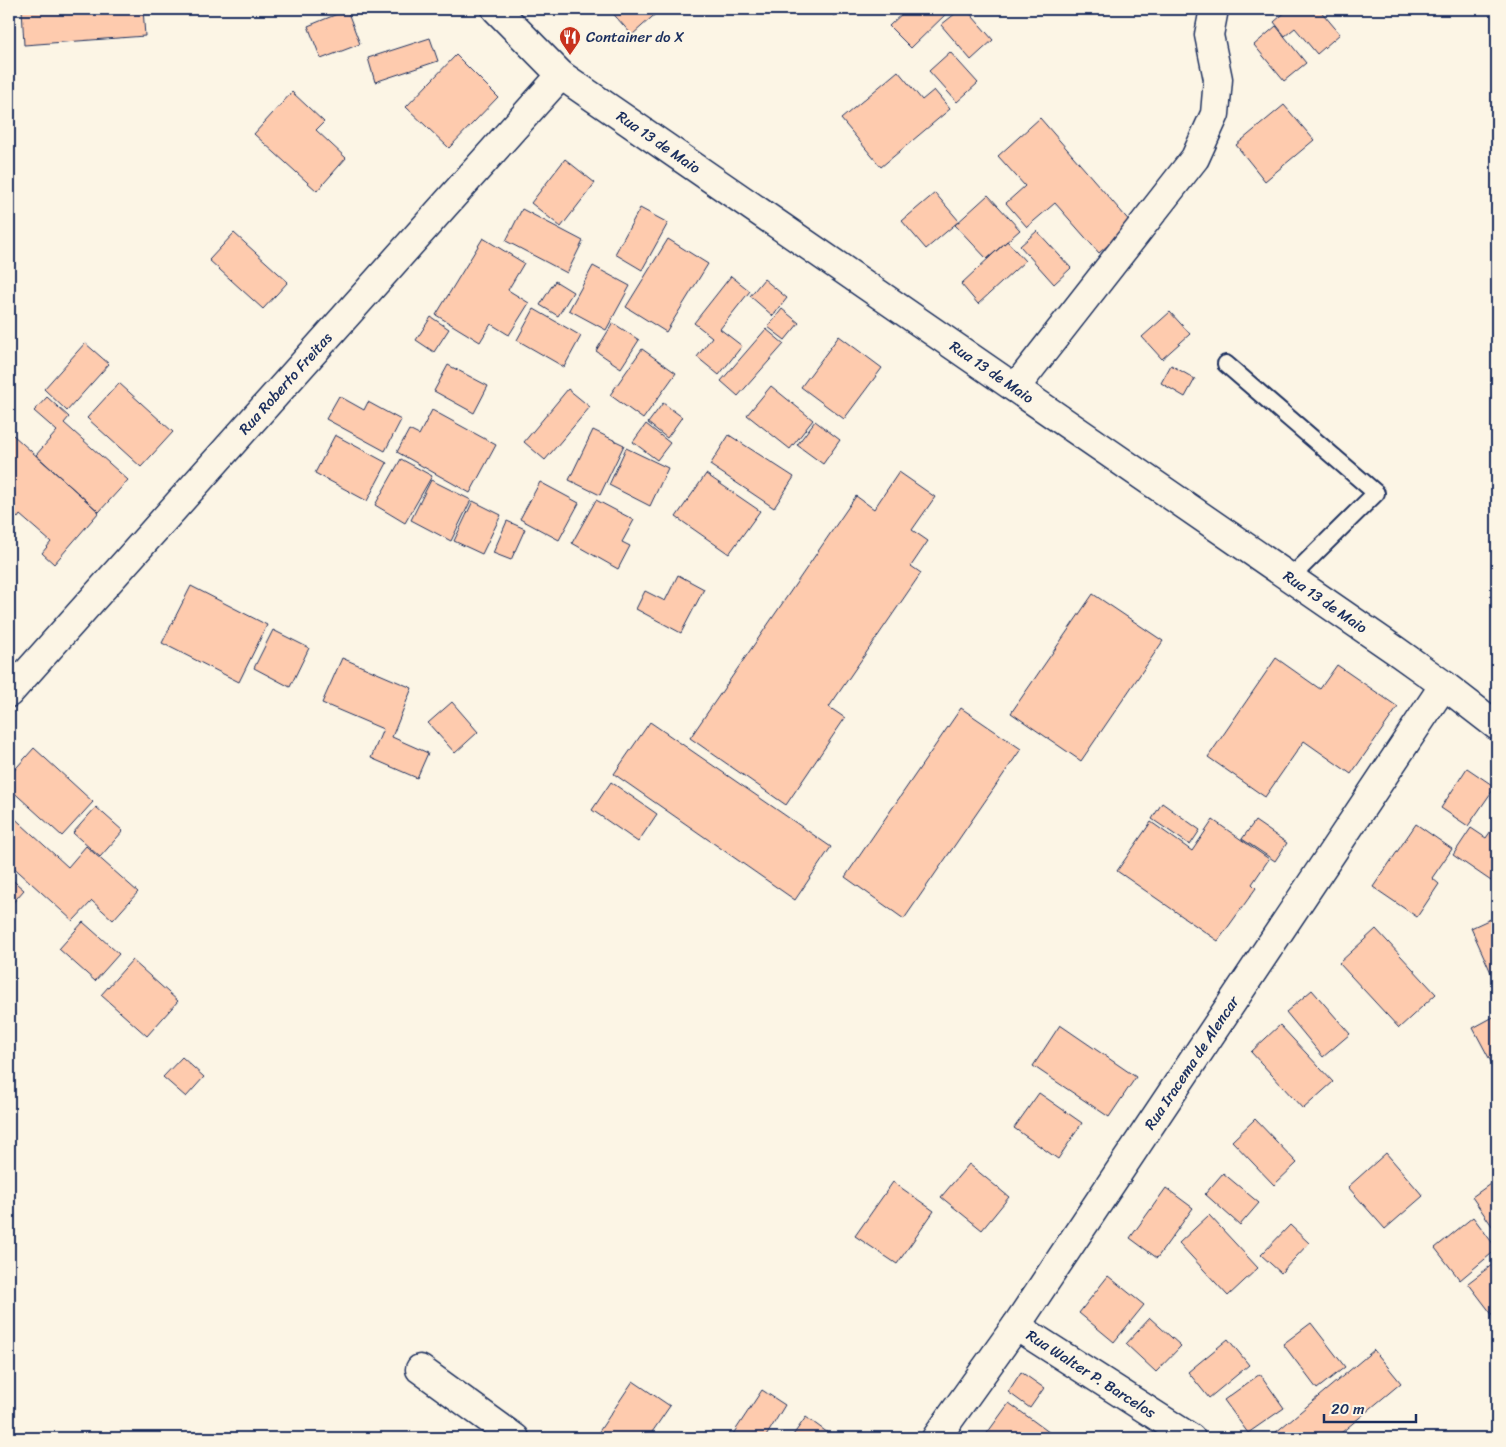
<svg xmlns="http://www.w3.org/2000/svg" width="1506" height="1447" viewBox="0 0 1506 1447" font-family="Sriracha,sans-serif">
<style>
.building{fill:#fecbae;stroke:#1b2f5e}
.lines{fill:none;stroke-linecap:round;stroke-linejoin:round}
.lane-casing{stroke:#1b2f5e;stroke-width:20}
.street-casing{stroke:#1b2f5e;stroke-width:31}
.secondary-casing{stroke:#1b2f5e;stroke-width:31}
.lane{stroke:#fcf5e5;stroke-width:16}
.street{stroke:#fcf5e5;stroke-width:28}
.secondary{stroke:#fcf5e5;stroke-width:28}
.labels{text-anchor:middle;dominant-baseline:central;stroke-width:4;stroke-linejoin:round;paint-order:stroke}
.poi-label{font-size:15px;fill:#1b2f5e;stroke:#fcf5e5;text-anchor:start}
.street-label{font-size:15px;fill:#1b2f5e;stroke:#fcf5e5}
</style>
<rect width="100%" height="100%" fill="#fcf5e5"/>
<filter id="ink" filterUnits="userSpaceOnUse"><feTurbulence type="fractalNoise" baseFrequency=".02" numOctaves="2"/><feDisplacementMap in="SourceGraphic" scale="10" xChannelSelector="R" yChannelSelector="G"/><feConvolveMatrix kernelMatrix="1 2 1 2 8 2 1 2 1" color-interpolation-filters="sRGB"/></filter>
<g filter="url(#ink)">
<!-- building -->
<path class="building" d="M 22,9 L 143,9 L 145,36 L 24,45 Z
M 609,9 L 661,9 L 632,35 Z
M 828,9 L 843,9 L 834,16 Z
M 907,9 L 951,9 L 911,48 L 889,26 Z
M 961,9 L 966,9 L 993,40 L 971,60 L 941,25 Z
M 1289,9 L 1319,9 L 1340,34 L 1317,54 L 1295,28 L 1285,36 L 1274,22 Z
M 347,10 L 360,44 L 321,59 L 308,26 Z
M 1276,26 L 1306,63 L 1284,81 L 1254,45 Z
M 430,38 L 438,61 L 375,82 L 368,58 Z
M 950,52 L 978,83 L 957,102 L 929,71 Z
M 456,55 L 498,97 L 449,148 L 406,107 Z
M 898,71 L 922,100 L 934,90 L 950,109 L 881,167 L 841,119 Z
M 292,92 L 324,122 L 316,130 L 346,158 L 317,191 L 254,134 Z
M 1284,105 L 1314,140 L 1265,181 L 1236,145 Z
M 1040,118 L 1132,224 L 1099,253 L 1055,203 L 1027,227 L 1006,203 L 1025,186 L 998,156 Z
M 565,159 L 595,183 L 561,227 L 531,203 Z
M 935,193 L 959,221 L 926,249 L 902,221 Z
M 988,195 L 1020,230 L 987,259 L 955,225 Z
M 640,208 L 668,223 L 642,270 L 615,254 Z
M 522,209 L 583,241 L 567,273 L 506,241 Z
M 1037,231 L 1071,268 L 1054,284 L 1020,246 Z
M 234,233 L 288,282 L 263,309 L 209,260 Z
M 483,238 L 524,263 L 508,290 L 529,303 L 509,335 L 491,324 L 480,342 L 436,315 Z
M 668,239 L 708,264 L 666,332 L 626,307 Z
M 1007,241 L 1025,261 L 978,304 L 961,284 Z
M 593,266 L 630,286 L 606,330 L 569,310 Z
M 731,276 L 750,291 L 720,329 L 742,346 L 719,375 L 697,357 L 712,337 L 694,323 Z
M 764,279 L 787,298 L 773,316 L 750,296 Z
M 555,281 L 573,292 L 558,316 L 540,305 Z
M 534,309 L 581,336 L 564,367 L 517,340 Z
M 782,309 L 799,323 L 785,340 L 768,327 Z
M 1170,312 L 1190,334 L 1162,359 L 1142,337 Z
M 431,317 L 449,329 L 434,352 L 416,340 Z
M 613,323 L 639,340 L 621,368 L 596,351 Z
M 766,329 L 784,344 L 738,396 L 721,381 Z
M 839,336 L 882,368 L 844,419 L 801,387 Z
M 85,343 L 109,364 L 67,411 L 44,389 Z
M 642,349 L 676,373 L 643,419 L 610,395 Z
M 448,365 L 488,386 L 474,413 L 434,391 Z
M 1171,365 L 1195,379 L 1185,397 L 1161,383 Z
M 119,383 L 173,432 L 141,467 L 87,418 Z
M 771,386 L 813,420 L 790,449 L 747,415 Z
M 568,389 L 590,407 L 545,460 L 524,442 Z
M 339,396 L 364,410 L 368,402 L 401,420 L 385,451 L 326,419 Z
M 47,397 L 69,417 L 64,423 L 128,480 L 99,512 L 36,455 L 57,431 L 34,411 Z
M 663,403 L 682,417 L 667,438 L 648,423 Z
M 432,410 L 496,445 L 470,493 L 397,452 L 409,430 L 419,435 Z
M 815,421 L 840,440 L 823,464 L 797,445 Z
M 646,424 L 670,443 L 657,460 L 633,442 Z
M 593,430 L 624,445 L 600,495 L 569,480 Z
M 13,435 L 99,512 L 54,564 L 42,553 L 51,542 L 20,515 L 18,518 L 9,510 L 9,439 Z
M 335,435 L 387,463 L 367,501 L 315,473 Z
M 729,435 L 794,477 L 774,508 L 710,465 Z
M 626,448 L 668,468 L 650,506 L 609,485 Z
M 401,459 L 432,476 L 405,523 L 375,505 Z
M 899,472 L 935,497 L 912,530 L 928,541 L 911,566 L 921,573 L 829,707 L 845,718 L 786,805 L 690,738 L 856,496 L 874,509 Z
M 706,474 L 760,511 L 729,554 L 676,517 Z
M 431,480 L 471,500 L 451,541 L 411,520 Z
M 540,482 L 579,503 L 559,540 L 520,519 Z
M 596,500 L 634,520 L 622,542 L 630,546 L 618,569 L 572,543 Z
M 473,501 L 501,515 L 482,554 L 454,541 Z
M 507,521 L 525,529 L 511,560 L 493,553 Z
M 678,575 L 704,589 L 681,633 L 636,609 L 645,591 L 665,601 Z
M 191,586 L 267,625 L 239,682 L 162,643 Z
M 1093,594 L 1163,641 L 1081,761 L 1011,713 Z
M 273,630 L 309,648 L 290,687 L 254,668 Z
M 342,658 L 412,688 L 392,737 L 428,753 L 417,778 L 371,758 L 383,729 L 322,703 Z
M 1276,658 L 1320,689 L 1337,665 L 1398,707 L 1351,774 L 1304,741 L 1265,797 L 1208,757 Z
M 452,702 L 478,732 L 455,753 L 428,723 Z
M 961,708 L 1021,749 L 904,919 L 845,877 Z
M 650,722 L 831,847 L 795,900 L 614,774 Z
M 34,748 L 93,802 L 62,836 L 9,788 L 9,776 Z
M 1467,768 L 1495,787 L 1468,826 L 1441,808 Z
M 611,782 L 657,814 L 638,842 L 592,810 Z
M 1162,803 L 1200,830 L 1190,845 L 1152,819 Z
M 96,807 L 123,831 L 100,857 L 73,833 Z
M 9,813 L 68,867 L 86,846 L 138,892 L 113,920 L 92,901 L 73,921 L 9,863 Z
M 1213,820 L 1269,859 L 1252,884 L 1256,888 L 1218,941 L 1117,871 L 1151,822 L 1192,851 Z
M 1255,821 L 1287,843 L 1275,861 L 1242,839 Z
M 1497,822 L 1497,872 L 1491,881 L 1453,855 L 1471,828 L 1486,838 Z
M 1416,824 L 1452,849 L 1432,878 L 1439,884 L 1417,917 L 1373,887 Z
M 1497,872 L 1497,886 L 1491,881 Z
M 9,877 L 24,890 L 9,907 Z
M 1497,916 L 1497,986 L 1471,928 Z
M 83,922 L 119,954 L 95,981 L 59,949 Z
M 1376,929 L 1436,994 L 1399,1028 L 1339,963 Z
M 132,960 L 178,1001 L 147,1036 L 101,995 Z
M 1312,990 L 1350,1034 L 1323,1057 L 1286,1012 Z
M 1497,1015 L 1497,1073 L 1473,1028 Z
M 1060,1025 L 1136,1077 L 1109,1117 L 1033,1066 Z
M 1280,1025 L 1333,1082 L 1303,1109 L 1251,1052 Z
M 182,1057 L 204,1077 L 186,1097 L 163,1077 Z
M 1039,1093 L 1082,1123 L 1058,1159 L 1014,1128 Z
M 1255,1119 L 1297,1163 L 1274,1185 L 1232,1141 Z
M 1386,1153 L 1423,1196 L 1385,1229 L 1348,1187 Z
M 969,1164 L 1009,1197 L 982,1230 L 941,1197 Z
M 1223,1173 L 1259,1203 L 1240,1225 L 1205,1194 Z
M 1497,1179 L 1497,1233 L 1472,1197 Z
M 893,1182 L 934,1211 L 897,1264 L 855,1236 Z
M 1166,1188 L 1193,1208 L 1157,1258 L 1130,1238 Z
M 1209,1215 L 1258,1268 L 1228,1296 L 1179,1243 Z
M 1473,1217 L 1497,1249 L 1460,1280 L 1435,1248 Z
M 1290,1225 L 1309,1243 L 1281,1273 L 1261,1255 Z
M 1497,1261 L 1497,1321 L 1468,1283 Z
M 1108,1276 L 1144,1305 L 1114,1342 L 1079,1313 Z
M 1150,1318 L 1181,1346 L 1156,1372 L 1126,1344 Z
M 1311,1323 L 1345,1367 L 1317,1389 L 1283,1344 Z
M 1228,1339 L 1249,1365 L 1209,1398 L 1188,1372 Z
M 1374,1350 L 1401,1383 L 1335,1438 L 1269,1438 Z
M 1021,1372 L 1044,1388 L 1030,1408 L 1008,1392 Z
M 1260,1374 L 1284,1408 L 1248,1433 L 1224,1400 Z
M 633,1381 L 670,1406 L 648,1438 L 606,1438 L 598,1433 Z
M 762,1390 L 785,1405 L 765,1438 L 733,1438 L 731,1437 Z
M 1009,1403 L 1057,1438 L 987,1438 L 985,1436 Z
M 806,1417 L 835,1438 L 791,1438 Z"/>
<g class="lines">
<!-- lane casing -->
<g class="lane-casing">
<path id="lane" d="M 1226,364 L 1376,493 L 1290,578"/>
</g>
<!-- street casing -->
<g class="street-casing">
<g id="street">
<path d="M 1015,388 L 1195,158 L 1215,114 L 1218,79 L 1209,35 L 1214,9"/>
<path id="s1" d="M 1016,1326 L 1191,1438"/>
<path d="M 420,1369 L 515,1438"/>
<path id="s2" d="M 936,1438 L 1016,1326 L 1444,685"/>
</g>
</g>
<!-- secondary casing -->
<g class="secondary-casing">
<g id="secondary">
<path id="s3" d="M 496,9 L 561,75 L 1395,650 L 1444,685 L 1497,726"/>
<path id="s4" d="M 9,693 L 561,75"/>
</g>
</g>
<!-- lane -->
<use href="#lane" class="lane"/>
<!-- street -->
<use href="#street" class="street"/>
<!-- secondary -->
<use href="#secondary" class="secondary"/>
</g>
</g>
<!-- icons -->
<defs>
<g id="restaurant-pin" transform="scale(1.125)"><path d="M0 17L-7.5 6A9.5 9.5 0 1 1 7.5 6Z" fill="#c8321e" stroke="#fcf5e5"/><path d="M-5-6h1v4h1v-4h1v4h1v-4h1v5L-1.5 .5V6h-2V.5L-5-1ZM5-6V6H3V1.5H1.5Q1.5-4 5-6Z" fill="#fff"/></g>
</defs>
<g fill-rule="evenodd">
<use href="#restaurant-pin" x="570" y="37"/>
</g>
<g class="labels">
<!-- poi labels -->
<g class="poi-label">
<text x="586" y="37">Container do X</text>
</g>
<!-- street labels -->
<g class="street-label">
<text stroke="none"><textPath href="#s3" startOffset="211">Rua 13 de Maio</textPath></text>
<text stroke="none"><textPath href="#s3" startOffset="616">Rua 13 de Maio</textPath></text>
<text stroke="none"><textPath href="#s4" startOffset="415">Rua Roberto Freitas</textPath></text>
<text stroke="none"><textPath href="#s3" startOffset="1021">Rua 13 de Maio</textPath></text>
<text stroke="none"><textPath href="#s2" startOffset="454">Rua Iracema de Alencar</textPath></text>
<text stroke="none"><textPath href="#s1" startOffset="89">Rua Walter P. Barcelos</textPath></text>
</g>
</g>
<!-- margin -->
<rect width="1506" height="1447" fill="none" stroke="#fcf5e5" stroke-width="30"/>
<rect x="15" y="15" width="1476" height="1417" fill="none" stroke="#1b2f5e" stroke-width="2" filter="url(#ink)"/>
<!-- scale -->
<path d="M1324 1414v8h92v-8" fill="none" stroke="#1b2f5e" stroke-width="2.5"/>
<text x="1331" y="1414" font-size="15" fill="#1b2f5e" stroke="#fcf5e5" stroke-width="4" paint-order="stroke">20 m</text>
</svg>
